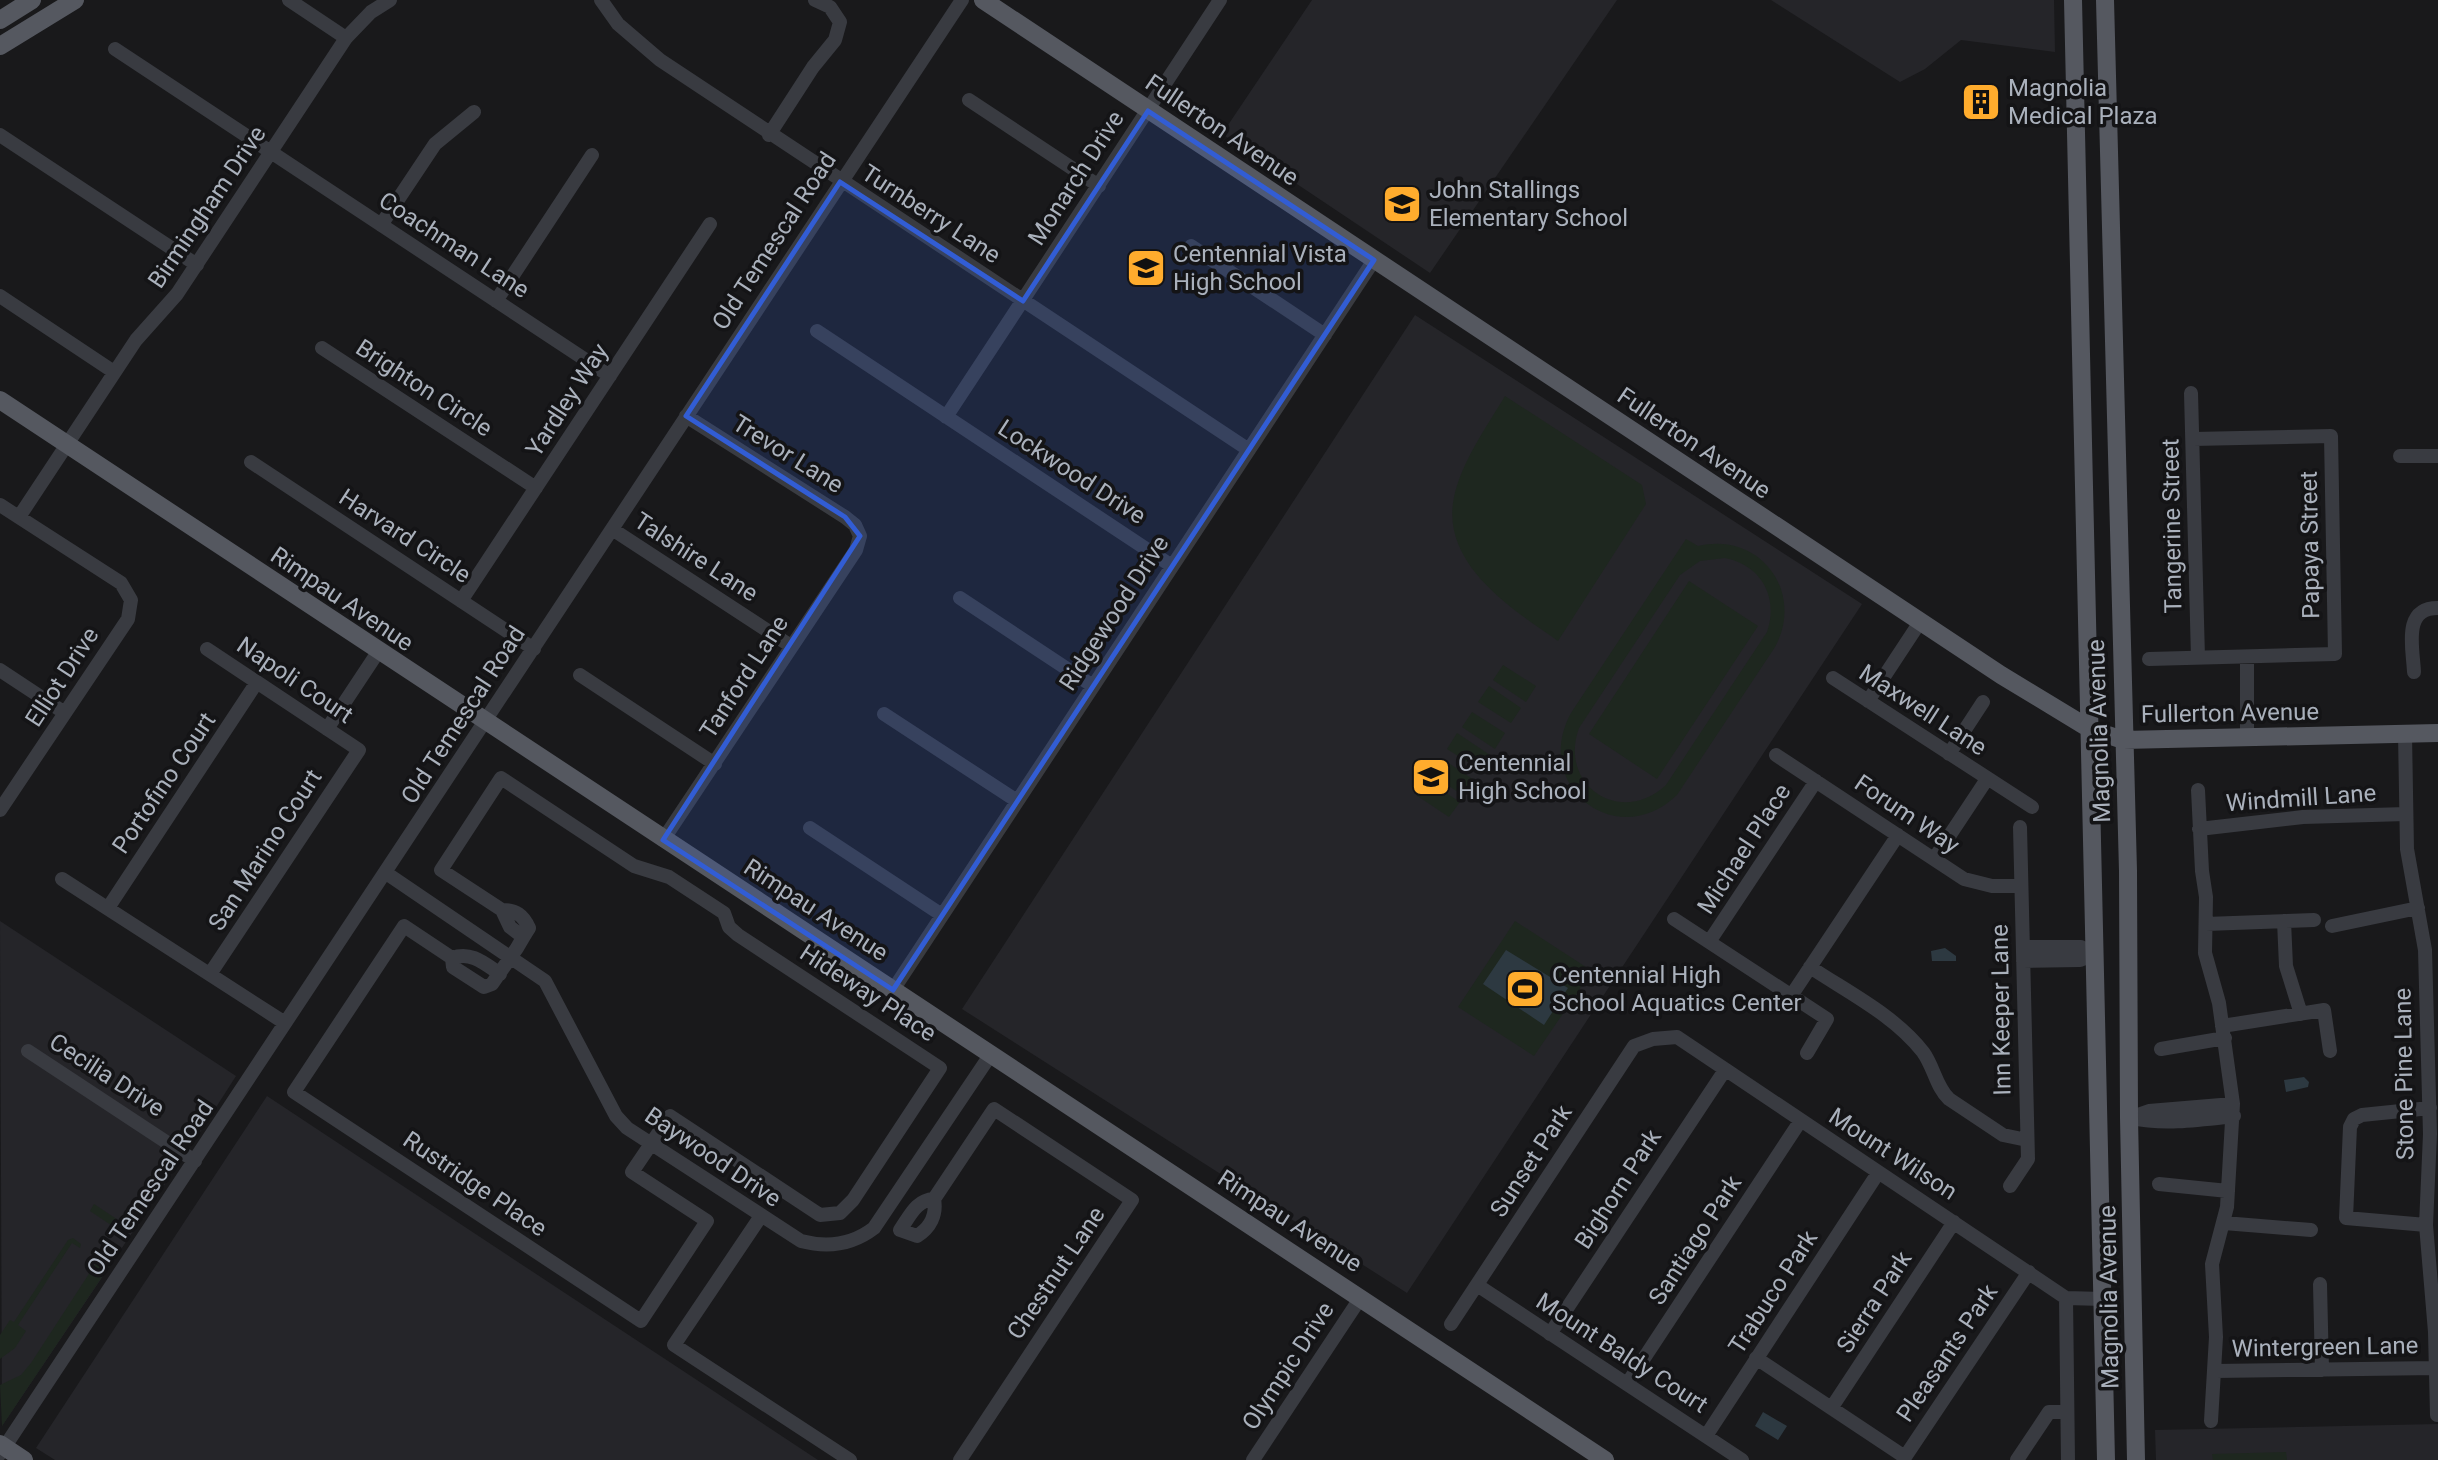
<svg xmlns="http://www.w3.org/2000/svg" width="2438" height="1460" viewBox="0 0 2438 1460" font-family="Roboto,sans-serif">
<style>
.built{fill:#252529}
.green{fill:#1e271f;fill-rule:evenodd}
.water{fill:#2d3941}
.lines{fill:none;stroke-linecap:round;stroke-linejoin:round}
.minor{stroke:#393b41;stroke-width:14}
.major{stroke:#555860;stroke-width:18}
.marked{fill:#325dd4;fill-opacity:0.2;stroke:#325dd4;stroke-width:5;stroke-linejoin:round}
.labels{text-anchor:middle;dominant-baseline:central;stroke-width:7;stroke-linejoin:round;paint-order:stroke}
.poi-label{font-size:24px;fill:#aab1bc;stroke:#141416;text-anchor:start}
.street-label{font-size:24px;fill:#aab1bc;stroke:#141416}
</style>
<rect width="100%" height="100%" fill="#19191b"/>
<!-- built -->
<path class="built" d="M 1312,0 L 1617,0 L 1430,273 L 1222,134 Z
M 1771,0 L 2054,0 L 2055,52 L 1961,40 L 1925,69 L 1900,82 Z
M 1415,315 L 1862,604 L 1407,1293 L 962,1009 Z
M 0,921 L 236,1076 L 199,1134 L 195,1131 L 183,1135 L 167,1159 L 173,1172 L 2,1426 Z
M 267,1096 L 474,1233 L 818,1460 L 55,1460 L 36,1448 Z
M 2438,1424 L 2438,1460 L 2156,1460 L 2155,1430 Z"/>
<!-- green -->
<path class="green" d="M 1505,396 L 1642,485 L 1646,504 L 1558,641 C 1512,609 1440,564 1454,497 C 1462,461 1486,428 1505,396 Z
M 1686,539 L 1698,546 C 1760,531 1805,592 1775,647 L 1677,795 C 1617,853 1531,786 1571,713 ZM 1725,558 C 1761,565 1779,597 1767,632 L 1666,785 C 1621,827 1558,786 1579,728 L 1680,575 L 1700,561 Z
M 1689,581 L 1758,626 L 1657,779 L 1589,734 Z
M 1503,665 L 1536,686 L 1526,702 L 1493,680 Z
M 1489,686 L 1521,708 L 1511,723 L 1478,702 Z
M 1472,712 L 1505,733 L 1495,749 L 1462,727 Z
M 1457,733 L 1490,755 L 1480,770 L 1447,749 Z
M 1441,758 L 1474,780 L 1464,796 L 1431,774 Z
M 1426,780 L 1460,802 L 1449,817 L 1416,795 Z
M 1515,921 L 1592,971 L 1534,1056 L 1458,1007 Z
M 94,1204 L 133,1230 L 123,1233 L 90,1211 Z
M 73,1238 L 81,1244 L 80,1248 L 72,1243 L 18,1325 L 26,1331 L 15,1348 L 0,1359 L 0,1335 L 10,1320 L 14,1322 L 68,1240 Z
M 109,1243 L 115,1248 L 116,1256 L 2,1426 L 0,1385 L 21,1375 L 31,1363 Z
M 2286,1452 L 2287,1460 L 2213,1460 L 2212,1454 Z"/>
<!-- water -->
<path class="water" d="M 1945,948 L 1956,956 L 1956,961 L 1932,961 L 1931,951 Z
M 1506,950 L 1568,988 L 1544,1025 L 1483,984 Z
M 2304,1077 L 2309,1082 L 2308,1087 L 2286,1092 L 2284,1080 Z
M 1763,1412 L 1787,1426 L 1778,1440 L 1755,1426 Z"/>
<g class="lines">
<!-- minor -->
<path class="minor" d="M 289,0 L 346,38
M 601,0 L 618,24 L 660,60 L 1249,450
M 115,49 L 610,376
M 969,100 L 1099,186
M 0,135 L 197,265
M 769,135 L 813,67 L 835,40 L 840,22 L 830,7 L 815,0
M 381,225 L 435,144 L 474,112
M 1191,246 L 1325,335
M 0,296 L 114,372
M 496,301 L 592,155
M 817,331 L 1172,566
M 322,348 L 536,488
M 2191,393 L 2198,658
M 946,417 L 1220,0
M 2400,456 L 2438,456
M 251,462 L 534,649
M 0,505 L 121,583 L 131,600 L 128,619 L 0,810
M 19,517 L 136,340 L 177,294 L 346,38 L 371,12 L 390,0
M 612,529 L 791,646
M 960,598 L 1093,686
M 461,601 L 710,224
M 207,649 L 359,750 L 210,974
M 2247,658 L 2247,737
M 2149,659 L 2335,654 L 2331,436 L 2193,439
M 0,670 L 65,713
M 2414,672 C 2413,648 2402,608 2438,608
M 580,675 L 715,764
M 1833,678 L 2032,807
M 1868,701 L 1920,622
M 884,714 L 1017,801
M 327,729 L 378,652
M 2405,734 L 2407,849 L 2425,950 L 2430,1134 L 2426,1225 L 2435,1332 L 2437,1415
M 1949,754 L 1983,702
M 1776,755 L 1964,879 L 1992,886 L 2021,886
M 2198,790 L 2202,871 L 2206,897 L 2205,953 L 2219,1003 L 2233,1104 L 2227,1207 L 2212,1264 L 2216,1337 L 2211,1421
M 810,828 L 942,915
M 2199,829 L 2303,817 L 2406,814
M 663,840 L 856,550 L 860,536 L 855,525 L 845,517 L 686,416
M 1934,859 L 1987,779
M 386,873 L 545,981 L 616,1116 L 627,1128 L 801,1241 C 828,1248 852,1245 874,1228 L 991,1054
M 62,879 L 285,1023
M 108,908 L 257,682
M 1674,919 L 1827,1019 L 1807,1053
M 2284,921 L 2286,966 L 2301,1014
M 2206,924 L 2314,920
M 2332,926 L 2418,908
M 1709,942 L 1816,781
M 2023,947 L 2081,947 L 2095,954
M 452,958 L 404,926 L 294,1092 L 641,1321 L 707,1221 L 632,1172 L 670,1116 L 820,1215 L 840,1213 L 853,1200 L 940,1068 L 738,935 L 729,927 L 724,913 L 669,877 L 634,866 L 501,778 L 441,870 L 502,910
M 2023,961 L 2080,960 L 2095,954
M 1810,967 C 1849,993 1894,1015 1923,1052 C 1934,1067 1936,1087 1949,1099 L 2003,1135 L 2027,1140
M 500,974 C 484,963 471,951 452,958 L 453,967 L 484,987 L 492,984 L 517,948 C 521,941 525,934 529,928 C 523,915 516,910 502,910 L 510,927 L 523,937
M 893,990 L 1374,260
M 1791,996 L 1898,835
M 2222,1026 L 2324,1010 L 2330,1051
M 2161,1049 L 2225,1038
M 28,1051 L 195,1161
M 2129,1118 L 2149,1111 L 2233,1104
M 2130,1118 C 2165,1125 2199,1120 2234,1116
M 2159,1184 L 2228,1191
M 2010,1186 L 2028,1159 L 2020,827
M 934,1199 C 916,1200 910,1216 900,1230 L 917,1236 C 930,1228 937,1215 934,1199 L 994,1109 L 1132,1200 L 960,1460
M 761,1216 L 674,1345 L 850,1460
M 2224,1223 L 2311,1230
M 2426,1225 L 2346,1218 L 2350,1127 L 2354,1119 L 2362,1115 L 2430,1108
M 2320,1284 L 2322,1370
M 1477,1285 L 1742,1460
M 2066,1298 L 2068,1460
M 1451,1324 L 1634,1046 L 1653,1039 L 1677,1037 L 2066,1298 L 2103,1299
M 1550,1334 L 1725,1070
M 1756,1358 L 1905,1457
M 2215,1371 L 2436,1368
M 1627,1384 L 1801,1120
M 1832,1407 L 1954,1222
M 1706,1436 L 1878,1173
M 0,1454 L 962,0
M 1253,1460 L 1361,1297
M 1903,1460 L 2029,1272
M 2017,1460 L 2049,1412 L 2066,1412"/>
<!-- major -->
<path class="major" d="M 983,0 L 2001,675 L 2090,729 L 2123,740 L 2438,733
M 2073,0 L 2106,1460
M 2105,0 L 2128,871 L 2129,1118 L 2136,1460
M 0,20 L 32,0
M 0,46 L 75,0
M 0,400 L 1605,1460
M 0,1444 L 24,1460"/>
</g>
<!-- marked area -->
<path class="marked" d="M 1148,111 L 1374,260 L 893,990 L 663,840 L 860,536 L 845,517 L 686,416 L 840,182 L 1023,301 Z"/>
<!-- icons -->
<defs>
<g id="building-square" transform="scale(2.0125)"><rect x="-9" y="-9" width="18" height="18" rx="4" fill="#ffac2d" stroke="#141416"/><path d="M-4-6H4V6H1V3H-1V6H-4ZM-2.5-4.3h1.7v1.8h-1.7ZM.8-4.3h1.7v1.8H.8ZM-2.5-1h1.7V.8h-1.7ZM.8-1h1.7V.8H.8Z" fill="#111"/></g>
<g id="school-square" transform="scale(2.0125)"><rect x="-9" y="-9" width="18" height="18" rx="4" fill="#ffac2d" stroke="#141416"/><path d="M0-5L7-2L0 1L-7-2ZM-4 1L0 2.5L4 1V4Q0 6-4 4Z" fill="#111"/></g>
<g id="stadium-square" transform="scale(2.0125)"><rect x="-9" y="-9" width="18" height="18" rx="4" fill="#ffac2d" stroke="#141416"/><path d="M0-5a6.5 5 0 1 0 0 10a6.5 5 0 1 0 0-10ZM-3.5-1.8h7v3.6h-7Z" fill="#111"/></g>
</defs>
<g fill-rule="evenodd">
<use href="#building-square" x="1981" y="102"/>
<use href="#school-square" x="1402" y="204"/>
<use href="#school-square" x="1146" y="268"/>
<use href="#school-square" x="1431" y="777"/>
<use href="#stadium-square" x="1525" y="989"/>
</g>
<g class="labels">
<!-- poi labels -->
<g class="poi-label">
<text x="2008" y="88">Magnolia<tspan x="2008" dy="28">Medical Plaza</tspan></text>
<text x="1429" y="190">John Stallings<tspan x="1429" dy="28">Elementary School</tspan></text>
<text x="1173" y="254">Centennial Vista<tspan x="1173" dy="28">High School</tspan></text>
<text x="1458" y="763">Centennial<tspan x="1458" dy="28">High School</tspan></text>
<text x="1552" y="975">Centennial High<tspan x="1552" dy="28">School Aquatics Center</tspan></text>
</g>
<!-- street labels -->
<g class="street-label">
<text transform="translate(1222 130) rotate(34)">Fullerton Avenue</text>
<text transform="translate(1076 178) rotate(-57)">Monarch Drive</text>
<text transform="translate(207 207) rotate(-56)">Birmingham Drive</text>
<text transform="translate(931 214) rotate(33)">Turnberry Lane</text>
<text transform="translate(774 241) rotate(-57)">Old Temescal Road</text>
<text transform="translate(454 245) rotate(33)">Coachman Lane</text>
<text transform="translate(424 388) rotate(33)">Brighton Circle</text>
<text transform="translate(567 400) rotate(-57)">Yardley Way</text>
<text transform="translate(1694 443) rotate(34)">Fullerton Avenue</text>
<text transform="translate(788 454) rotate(32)">Trevor Lane</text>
<text transform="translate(1072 472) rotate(33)">Lockwood Drive</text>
<text transform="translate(2172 526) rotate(-91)">Tangerine Street</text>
<text transform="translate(405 536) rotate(33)">Harvard Circle</text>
<text transform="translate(2310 545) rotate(-91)">Papaya Street</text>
<text transform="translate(696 557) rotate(33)">Talshire Lane</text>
<text transform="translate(342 599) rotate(34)">Rimpau Avenue</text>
<text transform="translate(1114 613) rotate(-57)">Ridgewood Drive</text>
<text transform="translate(62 677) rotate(-57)">Elliot Drive</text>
<text transform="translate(744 677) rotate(-57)">Tanford Lane</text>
<text transform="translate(295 680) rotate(34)">Napoli Court</text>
<text transform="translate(1923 710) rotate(33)">Maxwell Lane</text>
<text transform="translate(2230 713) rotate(-1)">Fullerton Avenue</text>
<text transform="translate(463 715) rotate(-57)">Old Temescal Road</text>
<text transform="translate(2099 731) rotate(-92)">Magnolia Avenue</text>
<text transform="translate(164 783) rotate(-56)">Portofino Court</text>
<text transform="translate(2301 798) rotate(-4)">Windmill Lane</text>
<text transform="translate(1907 814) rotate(34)">Forum Way</text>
<text transform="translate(1744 849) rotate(-57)">Michael Place</text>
<text transform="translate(265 850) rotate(-57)">San Marino Court</text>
<text transform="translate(816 910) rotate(33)">Rimpau Avenue</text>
<text transform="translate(868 993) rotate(33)">Hideway Place</text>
<text transform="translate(2001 1010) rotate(-91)">Inn Keeper Lane</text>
<text transform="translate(2404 1074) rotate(-91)">Stone Pine Lane</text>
<text transform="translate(107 1075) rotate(33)">Cecilia Drive</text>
<text transform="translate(1893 1154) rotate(33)">Mount Wilson</text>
<text transform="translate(713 1157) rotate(34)">Baywood Drive</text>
<text transform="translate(1531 1161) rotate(-57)">Sunset Park</text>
<text transform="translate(475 1184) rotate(34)">Rustridge Place</text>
<text transform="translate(150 1188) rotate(-56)">Old Temescal Road</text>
<text transform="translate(1618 1189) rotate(-57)">Bighorn Park</text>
<text transform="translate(1290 1221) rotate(33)">Rimpau Avenue</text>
<text transform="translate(1695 1240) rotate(-57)">Santiago Park</text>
<text transform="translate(1056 1273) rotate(-56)">Chestnut Lane</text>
<text transform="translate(1773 1292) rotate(-57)">Trabuco Park</text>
<text transform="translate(2109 1297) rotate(-91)">Magnolia Avenue</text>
<text transform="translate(1874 1302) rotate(-57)">Sierra Park</text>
<text transform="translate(2325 1347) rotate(-1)">Wintergreen Lane</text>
<text transform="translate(1622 1353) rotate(33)">Mount Baldy Court</text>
<text transform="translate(1947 1353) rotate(-56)">Pleasants Park</text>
<text transform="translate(1288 1366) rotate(-57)">Olympic Drive</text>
</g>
</g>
</svg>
